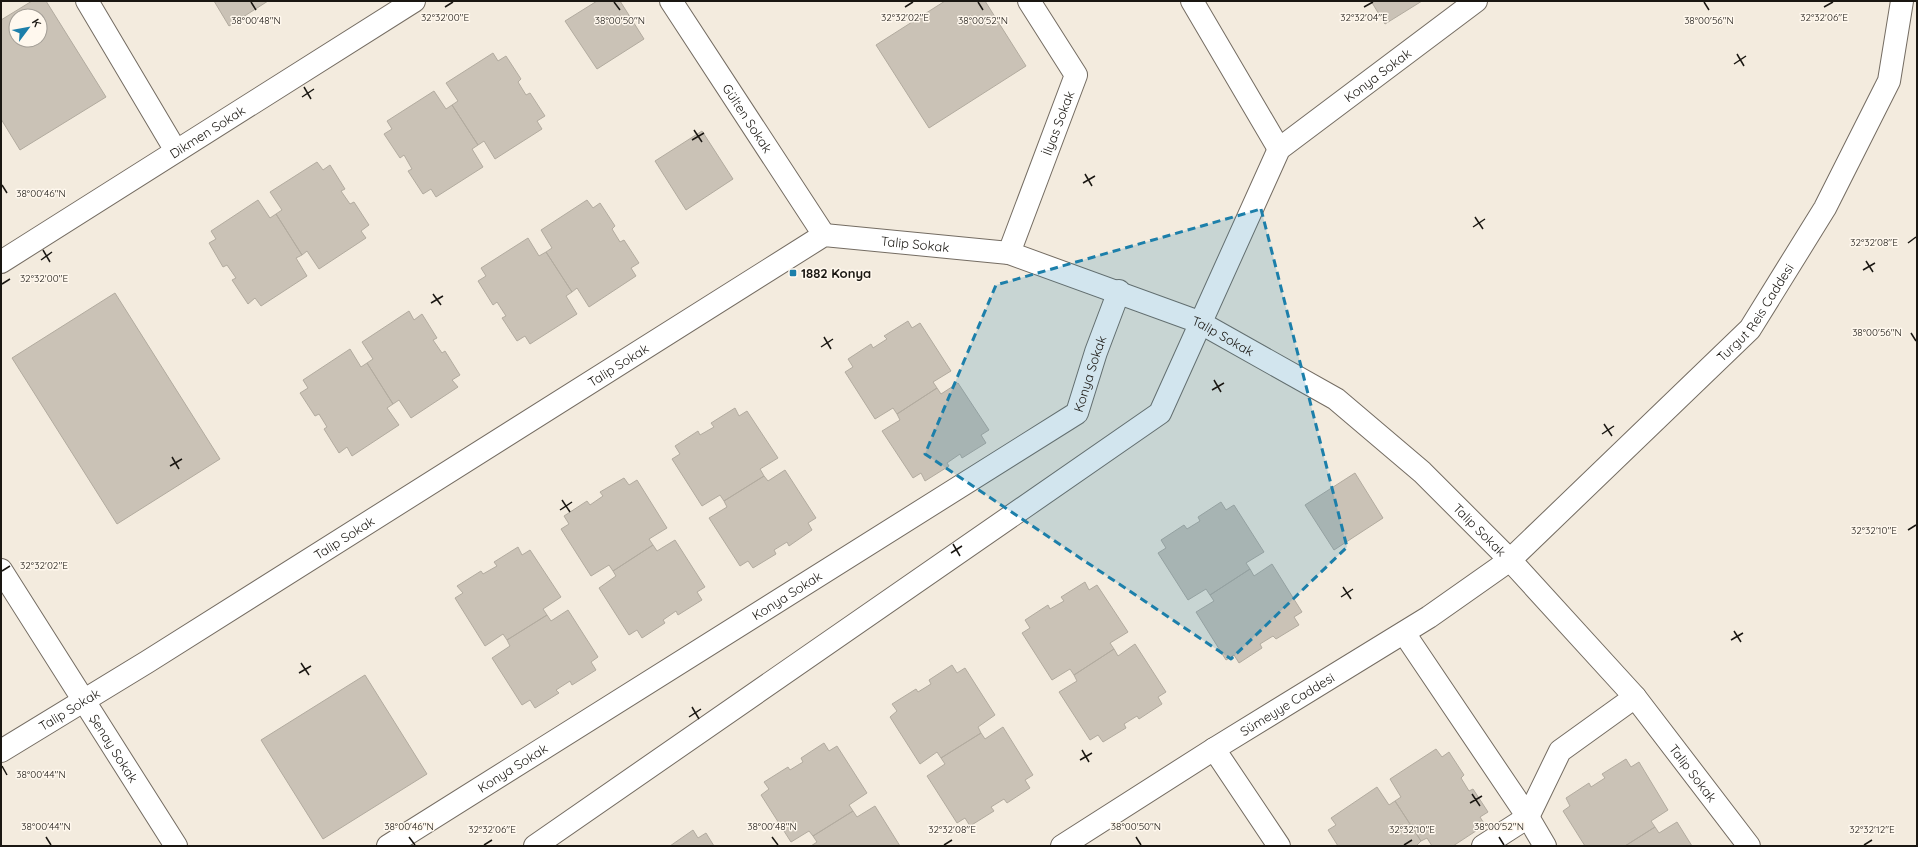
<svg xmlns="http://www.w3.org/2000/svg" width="1918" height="847" viewBox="0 0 1918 847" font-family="Quicksand,sans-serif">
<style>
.building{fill:#cac2b6;stroke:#b2ab9f;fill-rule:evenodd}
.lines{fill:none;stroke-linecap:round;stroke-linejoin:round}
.minor-casing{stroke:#746c62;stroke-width:24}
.minor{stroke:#fff;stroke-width:22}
.marked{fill:#1c7faa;fill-opacity:0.2;stroke:#1c7faa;stroke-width:3;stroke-dasharray:8 5;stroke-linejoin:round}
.ticks{fill:none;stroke:#1a1712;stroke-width:1.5}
.poi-dot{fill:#1c7faa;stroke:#fff8ee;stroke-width:1.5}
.labels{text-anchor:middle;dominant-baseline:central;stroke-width:3;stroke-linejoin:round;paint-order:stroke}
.street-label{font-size:13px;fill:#1a1712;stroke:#fff8ee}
.poi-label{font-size:13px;font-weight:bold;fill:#1a1712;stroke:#fff8ee;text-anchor:start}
.ticks-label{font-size:10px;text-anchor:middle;fill:#1a1712;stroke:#fff8ee;stroke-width:3;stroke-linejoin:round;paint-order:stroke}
</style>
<rect width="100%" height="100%" fill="#f3ebde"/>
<!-- building -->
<path class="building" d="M 32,1 L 46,1 L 106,97 L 20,150 L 1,119 L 1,20 ZM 16,16 L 40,16 L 40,40 L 16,40 Z
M 214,1 L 268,1 L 229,26 Z
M 597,1 L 620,1 L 644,39 L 597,69 L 565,21 Z
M 945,1 L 985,1 L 1026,66 L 929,128 L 876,45 Z
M 1371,1 L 1422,1 L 1385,24 Z
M 493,53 L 498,61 L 506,56 L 521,79 L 518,82 L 526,95 L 530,93 L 545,116 L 537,121 L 542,129 L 495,159 L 484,141 L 478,145 L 452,105 L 458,101 L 446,83 Z
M 434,91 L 446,109 L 452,105 L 478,145 L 472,149 L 483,167 L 436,197 L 431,189 L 423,194 L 408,171 L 412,169 L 404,155 L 400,158 L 384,134 L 392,129 L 387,121 Z
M 702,131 L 733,179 L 686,210 L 655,161 Z
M 317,162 L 323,170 L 330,165 L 345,189 L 341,191 L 350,204 L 354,202 L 369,225 L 361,231 L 366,238 L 319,269 L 307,251 L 302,255 L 276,214 L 282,210 L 270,192 Z
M 258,200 L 270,218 L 276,214 L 302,255 L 296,258 L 307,276 L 261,306 L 255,298 L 248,304 L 232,280 L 236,278 L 227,265 L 223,267 L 209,243 L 216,239 L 211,231 Z
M 587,200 L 593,208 L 600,203 L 615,226 L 612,229 L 620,242 L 624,240 L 639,263 L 631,268 L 636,276 L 589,307 L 577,288 L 572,292 L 546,252 L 552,248 L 541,230 Z
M 528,238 L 539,256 L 546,252 L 572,292 L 566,296 L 577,314 L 530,344 L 525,336 L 517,341 L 502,318 L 506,316 L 497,302 L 493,305 L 478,281 L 486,276 L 481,268 Z
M 115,293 L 220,459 L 117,524 L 12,358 Z
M 409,311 L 414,320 L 422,314 L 437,338 L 433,340 L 442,353 L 445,351 L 460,375 L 452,380 L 458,387 L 411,418 L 399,400 L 393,404 L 367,363 L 373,359 L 362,342 Z
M 908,321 L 912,328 L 920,323 L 951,371 L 933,382 L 937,388 L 897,414 L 893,408 L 875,419 L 845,372 L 853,367 L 848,359 L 871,344 L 873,348 L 887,339 L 884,336 Z
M 350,349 L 361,367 L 367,363 L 393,404 L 387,408 L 399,425 L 352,456 L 347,447 L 339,453 L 324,429 L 327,427 L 319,414 L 315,416 L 300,393 L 308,388 L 303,380 Z
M 958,383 L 989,430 L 981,435 L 986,443 L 962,458 L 960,454 L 947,463 L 949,466 L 925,481 L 921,473 L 913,478 L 882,431 L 900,420 L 897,414 L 937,388 L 941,394 Z
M 735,408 L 739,416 L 747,411 L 778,458 L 760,469 L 764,476 L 724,501 L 720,495 L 702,506 L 672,459 L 680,454 L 675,446 L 698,431 L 700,435 L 714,427 L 711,423 Z
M 785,470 L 816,518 L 808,523 L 812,530 L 789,546 L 787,542 L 774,550 L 776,554 L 753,568 L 748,561 L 740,566 L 709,518 L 727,507 L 724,501 L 764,476 L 768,481 Z
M 1355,473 L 1383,518 L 1334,550 L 1305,505 Z
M 624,478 L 629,485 L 637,480 L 667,528 L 649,539 L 653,545 L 613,571 L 609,565 L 591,576 L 561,529 L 569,524 L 564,516 L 587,501 L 590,505 L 603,496 L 600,492 Z
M 1221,502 L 1226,510 L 1234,505 L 1264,552 L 1246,563 L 1250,569 L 1210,595 L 1206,589 L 1188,600 L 1158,553 L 1166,548 L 1161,540 L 1184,525 L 1187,529 L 1200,521 L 1198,517 Z
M 675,540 L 705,587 L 697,592 L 702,600 L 678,615 L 676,611 L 663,620 L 665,623 L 642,638 L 637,630 L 629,635 L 599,588 L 616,576 L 613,571 L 653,545 L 657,551 Z
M 518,547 L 522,555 L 530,550 L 561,597 L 543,609 L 547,615 L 507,640 L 503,634 L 485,646 L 455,598 L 463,593 L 457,586 L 481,571 L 483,574 L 497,566 L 494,562 Z
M 1272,564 L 1302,612 L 1294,617 L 1299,625 L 1276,639 L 1273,636 L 1260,644 L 1262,648 L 1239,663 L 1234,655 L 1226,660 L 1196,612 L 1214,601 L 1210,595 L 1250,569 L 1254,576 Z
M 1085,582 L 1089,590 L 1097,585 L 1128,632 L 1110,643 L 1114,649 L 1074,675 L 1070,669 L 1052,680 L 1022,633 L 1030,628 L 1025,620 L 1048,605 L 1050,609 L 1064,601 L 1061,597 Z
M 568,610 L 598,657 L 591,662 L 596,670 L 572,685 L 570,681 L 556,690 L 559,693 L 535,708 L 530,700 L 522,705 L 492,658 L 510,646 L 507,640 L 547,615 L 551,621 Z
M 1135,644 L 1166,692 L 1158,697 L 1162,704 L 1139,719 L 1137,716 L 1124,724 L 1126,728 L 1103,742 L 1098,735 L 1090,740 L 1059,692 L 1077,681 L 1074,675 L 1114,649 L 1118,656 Z
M 952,665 L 957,673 L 965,668 L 995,715 L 978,727 L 981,733 L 941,758 L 937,752 L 920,764 L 890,717 L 897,711 L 892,704 L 916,689 L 918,692 L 931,684 L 929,680 Z
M 365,675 L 427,774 L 323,839 L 261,740 Z
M 1003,727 L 1033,775 L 1025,780 L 1030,788 L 1007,803 L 1004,799 L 991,807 L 994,811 L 970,826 L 965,818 L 957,823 L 927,776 L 945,764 L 941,758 L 981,733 L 985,739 Z
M 824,743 L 829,751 L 837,746 L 867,793 L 849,805 L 853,811 L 813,836 L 809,831 L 791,842 L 761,795 L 769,789 L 764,782 L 788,767 L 790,770 L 803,762 L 801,758 Z
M 1436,749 L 1442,757 L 1449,752 L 1464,775 L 1461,778 L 1469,791 L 1473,789 L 1488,812 L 1480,817 L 1485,825 L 1453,846 L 1432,846 L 1427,838 L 1421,841 L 1395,801 L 1401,797 L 1390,779 Z
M 1626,759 L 1631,767 L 1639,762 L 1668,810 L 1651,821 L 1655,827 L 1625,846 L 1585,846 L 1563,811 L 1570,806 L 1566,798 L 1589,783 L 1591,787 L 1605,778 L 1602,774 Z
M 1377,787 L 1389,805 L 1395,801 L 1421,841 L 1416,846 L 1338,846 L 1328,830 L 1336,825 L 1331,818 Z
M 875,806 L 900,846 L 811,846 L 817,842 L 813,836 L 853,811 L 857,817 Z
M 1677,822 L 1692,846 L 1625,846 L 1655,827 L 1659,833 Z
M 693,830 L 698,838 L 706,833 L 714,846 L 670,846 Z"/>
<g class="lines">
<!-- minor casing -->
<g class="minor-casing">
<g id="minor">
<path d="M 87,1 L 176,151"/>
<path id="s1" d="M 671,1 L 824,235"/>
<path d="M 1192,1 L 1279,149"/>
<path id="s2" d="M 1009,253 L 1076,75 L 1029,1"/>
<path id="s3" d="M 1,262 L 414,1"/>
<path id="s4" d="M 1,570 L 176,846"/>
<path d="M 1404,633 L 1528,817 L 1560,751 L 1635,697"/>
<path d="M 1214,749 L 1279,846"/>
<path id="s5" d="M 1,751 L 147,662 L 824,235 L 1009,253 L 1199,322 L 1336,399 L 1422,472 L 1510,560 L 1635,697 L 1749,846"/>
<path id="s6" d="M 388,846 L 1077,413 L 1096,352 L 1119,291"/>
<path id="s7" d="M 535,846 L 1160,413 L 1279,149 L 1476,1"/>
<path id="s8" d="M 1062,846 L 1214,749 L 1429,617 L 1510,560 L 1750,329 L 1825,208 L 1889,81 L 1902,1"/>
<path d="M 1483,846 L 1528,817 L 1545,846"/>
</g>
</g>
<!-- minor -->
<use href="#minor" class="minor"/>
</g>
<!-- marked area -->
<path class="marked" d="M 1261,209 L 1347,547 L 1231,659 L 925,454 L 996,285 Z"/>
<!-- ticks -->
<path class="ticks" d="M 251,2 L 256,10M 614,2 L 620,10M 978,2 L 983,10M 1704,2 L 1709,10M 445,7 L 453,2M 905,7 L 913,2M 1364,7 L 1373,2M 1824,7 L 1833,2M 1737,54 L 1744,66M 1734,64 L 1746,56M 304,87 L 311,99M 302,97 L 314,89M 694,130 L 702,142M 692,140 L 704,133M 1085,174 L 1092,186M 1083,183 L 1095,176M 2,185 L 7,193M 1475,217 L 1483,229M 1473,227 L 1485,219M 1908,243 L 1916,237M 43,250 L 50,262M 41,260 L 52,252M 1866,261 L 1873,272M 1863,270 L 1875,263M 2,284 L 10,279M 433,294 L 441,305M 431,303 L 443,296M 1911,333 L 1916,341M 824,337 L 831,349M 821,347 L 833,339M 1214,380 L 1221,392M 1212,390 L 1224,383M 1604,424 L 1612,436M 1602,434 L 1614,426M 172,457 L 179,469M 170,466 L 182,459M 562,500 L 570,512M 560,510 L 572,502M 1908,530 L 1916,525M 953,544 L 960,556M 951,553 L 962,546M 2,571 L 10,566M 1343,587 L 1351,599M 1341,597 L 1353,589M 1734,631 L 1741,642M 1731,640 L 1743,633M 301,663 L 309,675M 299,673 L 311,666M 692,707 L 699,719M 689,717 L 701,709M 1082,750 L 1089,762M 1080,760 L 1092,753M 2,766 L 7,775M 1472,794 L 1480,806M 1470,803 L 1482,796M 46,837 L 51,845M 409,837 L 415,845M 772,837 L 778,845M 1136,837 L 1141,845M 1499,837 L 1504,845M 484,845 L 492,840M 944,845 L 952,840M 1404,845 L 1412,840M 1864,845 L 1872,840"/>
<!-- markers -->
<rect class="poi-dot" x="789" y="269" width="8" height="8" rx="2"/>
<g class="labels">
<!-- street labels -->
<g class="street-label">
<text stroke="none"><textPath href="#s7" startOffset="1173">Konya Sokak</textPath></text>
<text stroke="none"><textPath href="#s1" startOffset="140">Gülten Sokak</textPath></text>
<text stroke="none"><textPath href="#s2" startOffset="139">İlyas Sokak</textPath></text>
<text stroke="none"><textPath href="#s3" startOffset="244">Dikmen Sokak</textPath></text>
<text stroke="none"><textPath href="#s5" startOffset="1063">Talip Sokak</textPath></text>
<text stroke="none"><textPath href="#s8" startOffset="881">Turgut Reis Caddesi</textPath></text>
<text stroke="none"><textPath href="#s5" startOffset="1387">Talip Sokak</textPath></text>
<text stroke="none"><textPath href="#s5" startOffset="728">Talip Sokak</textPath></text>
<text stroke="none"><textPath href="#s6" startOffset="855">Konya Sokak</textPath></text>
<text stroke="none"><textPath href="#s5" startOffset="1711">Talip Sokak</textPath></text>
<text stroke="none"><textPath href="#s5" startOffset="404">Talip Sokak</textPath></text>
<text stroke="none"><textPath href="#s6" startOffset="471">Konya Sokak</textPath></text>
<text stroke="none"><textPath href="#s8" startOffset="266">Sümeyye Caddesi</textPath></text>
<text stroke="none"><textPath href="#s5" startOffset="80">Talip Sokak</textPath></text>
<text stroke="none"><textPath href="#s4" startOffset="211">Şenay Sokak</textPath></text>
<text stroke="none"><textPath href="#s6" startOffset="147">Konya Sokak</textPath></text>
<text stroke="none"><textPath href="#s5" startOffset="2035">Talip Sokak</textPath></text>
</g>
<!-- poi labels -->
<g class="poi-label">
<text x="801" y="273">1882 Konya</text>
</g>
</g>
<g class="ticks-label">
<text x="445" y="21">32°32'00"E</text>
<text x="905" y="21">32°32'02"E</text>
<text x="1364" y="21">32°32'04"E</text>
<text x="1824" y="21">32°32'06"E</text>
<text x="1709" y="24">38°00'56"N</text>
<text x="256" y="24">38°00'48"N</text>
<text x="620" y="24">38°00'50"N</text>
<text x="983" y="24">38°00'52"N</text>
<text x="41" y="197">38°00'46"N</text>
<text x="1874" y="246">32°32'08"E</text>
<text x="44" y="282">32°32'00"E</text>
<text x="1877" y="336">38°00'56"N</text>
<text x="1874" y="534">32°32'10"E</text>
<text x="44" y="569">32°32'02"E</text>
<text x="41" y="778">38°00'44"N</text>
<text x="46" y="830">38°00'44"N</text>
<text x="409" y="830">38°00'46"N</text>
<text x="772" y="830">38°00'48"N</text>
<text x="1136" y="830">38°00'50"N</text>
<text x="1499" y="830">38°00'52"N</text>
<text x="492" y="833">32°32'06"E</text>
<text x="952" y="833">32°32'08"E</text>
<text x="1412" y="833">32°32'10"E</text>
<text x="1872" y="833">32°32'12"E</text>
</g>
<!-- border -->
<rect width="1918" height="847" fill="none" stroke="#1a1712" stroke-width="4"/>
<!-- north arrow -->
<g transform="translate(28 28) rotate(58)"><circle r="19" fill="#fff8ee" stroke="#a39e96"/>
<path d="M0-3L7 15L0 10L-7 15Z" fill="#1c7faa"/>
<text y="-6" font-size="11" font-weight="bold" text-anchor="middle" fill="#1a1712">K</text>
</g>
</svg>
